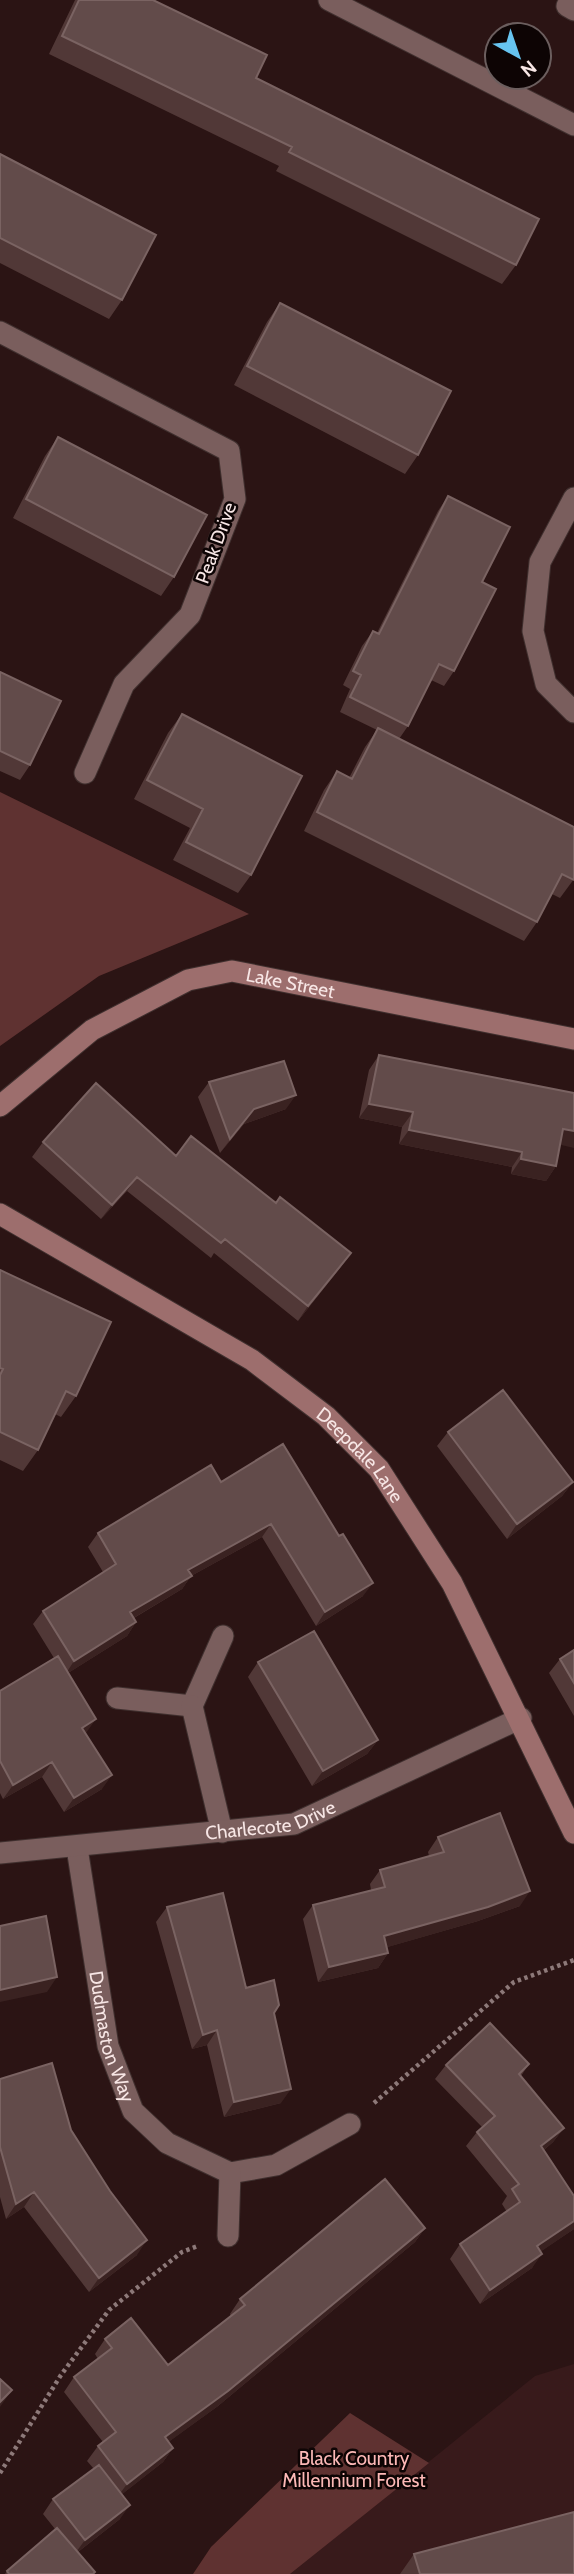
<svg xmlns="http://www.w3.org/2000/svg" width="574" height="2574" viewBox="0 0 574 2574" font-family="Cabin,sans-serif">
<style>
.built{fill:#381a1b}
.green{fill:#5f3231}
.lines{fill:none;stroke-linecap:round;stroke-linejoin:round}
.lane-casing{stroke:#40302f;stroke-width:23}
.street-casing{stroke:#40302f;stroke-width:23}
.secondary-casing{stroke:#40302f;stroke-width:23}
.path{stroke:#8d7979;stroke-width:4.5;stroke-dasharray:3.5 3.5;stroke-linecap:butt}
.lane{stroke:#7a5e5d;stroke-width:21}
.street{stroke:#7a5e5d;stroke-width:21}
.secondary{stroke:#9d6e6d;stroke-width:21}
.wall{fill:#513837}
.shaded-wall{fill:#3a2221}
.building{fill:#624b4a;stroke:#7a6362;stroke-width:2}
.labels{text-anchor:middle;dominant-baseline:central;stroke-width:5;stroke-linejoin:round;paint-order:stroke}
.street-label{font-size:19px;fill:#f7e6e5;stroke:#0d0404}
.park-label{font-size:19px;fill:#fcb8b6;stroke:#0d0404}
</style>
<rect width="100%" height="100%" fill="#2b1414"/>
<!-- built -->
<path class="built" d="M 574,2364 L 574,2574 L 290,2574 L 535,2376 Z"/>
<!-- green -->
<path class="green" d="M 0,792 L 249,914 L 99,976 L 0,1046 Z
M 350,2413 L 429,2463 L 290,2574 L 193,2574 L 211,2547 Z"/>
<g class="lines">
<!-- lane casing -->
<g class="lane-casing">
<path id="lane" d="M 567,6 L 574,10"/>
</g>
<!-- street casing -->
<g class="street-casing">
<g id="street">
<path d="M 329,0 L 574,125"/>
<path d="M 0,332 L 229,451 L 235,499 L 190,615 L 124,684 L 85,773"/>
<path d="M 574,498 L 540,562 L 533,631 L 546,684 L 574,712"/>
<path d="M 117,1698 L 192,1706 L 223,1636"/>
<path d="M 192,1706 L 222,1832"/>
<path id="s1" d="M 77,1848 L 108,2046 L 133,2111 L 167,2143 L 230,2173 L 276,2165 L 350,2124"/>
<path id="s2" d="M 0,1853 L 294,1824 L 521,1718"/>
<path d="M 228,2236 L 230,2173"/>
</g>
</g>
<!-- secondary casing -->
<g class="secondary-casing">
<g id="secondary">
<path id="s3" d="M 0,1106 L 92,1030 L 188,980 L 232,971 L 574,1039"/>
<path id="s4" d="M 0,1214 L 252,1360 L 326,1416 L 379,1469 L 452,1583 L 574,1833"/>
</g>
</g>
<!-- path -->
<path class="path" d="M 374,2103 L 514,1982 L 574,1960
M 0,2473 L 61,2375 L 109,2310 L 182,2252 L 198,2246"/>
<!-- lane -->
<use href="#lane" class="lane"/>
<!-- street -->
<use href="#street" class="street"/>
<!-- secondary -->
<use href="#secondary" class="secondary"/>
</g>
<!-- wall -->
<path class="wall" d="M 75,0 L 153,0 L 256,78 L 516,265 L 502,284 L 276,171 L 279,166 L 49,54 Z
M 0,154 L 122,300 L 109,319 L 0,263 Z
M 280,303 L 418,455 L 405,474 L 234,385 L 267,322 Z
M 58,437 L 174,577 L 161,596 L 13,518 L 45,456 Z
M 448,496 L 482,582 L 454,671 L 444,686 L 431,680 L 408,726 L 399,739 L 574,879 L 560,898 L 552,894 L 537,922 L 524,941 L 304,831 L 324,790 L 337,771 L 349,778 L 365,747 L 377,730 L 340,712 L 350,689 L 343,685 L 362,646 L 373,631 L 377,633 L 438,511 Z
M 0,672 L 30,765 L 20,780 L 0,771 Z
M 182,714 L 251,875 L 238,893 L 173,860 L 190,828 L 134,799 L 168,733 Z
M 379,1055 L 560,1145 L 556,1166 L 546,1181 L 511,1174 L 512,1167 L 399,1144 L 402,1127 L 359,1118 L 369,1070 Z
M 209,1082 L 286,1109 L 244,1124 L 220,1153 L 198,1097 Z
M 43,1142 L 176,1156 L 276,1203 L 351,1253 L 340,1268 L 298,1321 L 214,1253 L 211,1258 L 127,1191 L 101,1219 L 32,1157 Z
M 0,1270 L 76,1396 L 61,1417 L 55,1414 L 38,1450 L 23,1471 L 0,1460 Z
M 448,1432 L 573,1482 L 562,1496 L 507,1539 L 437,1446 Z
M 221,1482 L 363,1596 L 316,1626 L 262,1537 L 191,1576 L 182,1589 L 134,1618 L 136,1622 L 127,1636 L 68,1673 L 102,1789 L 64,1812 L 42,1777 L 3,1799 L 0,1793 L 0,1691 L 54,1658 L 33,1624 L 43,1611 L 103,1572 L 88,1547 L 98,1533 Z
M 574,1650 L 574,1716 L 549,1673 L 560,1659 Z
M 258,1662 L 378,1740 L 367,1754 L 312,1786 L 248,1677 Z
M 438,1837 L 520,1906 L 478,1921 L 387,1947 L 388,1953 L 378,1968 L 318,1982 L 303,1919 L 313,1905 L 371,1890 L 370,1884 L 380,1870 L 429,1856 L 428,1852 Z
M 167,1907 L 246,1988 L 281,2103 L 224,2117 L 207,2045 L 192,2049 L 156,1922 Z
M 529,2064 L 521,2076 L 564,2128 L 553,2142 L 544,2150 L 574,2196 L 574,2229 L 541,2251 L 532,2268 L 480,2304 L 450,2259 L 460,2244 L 507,2212 L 502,2204 L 507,2196 L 466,2146 L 477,2132 L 482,2127 L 435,2079 L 446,2065 Z
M 0,2079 L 71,2130 L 137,2255 L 89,2292 L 24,2207 L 6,2219 L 0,2197 Z
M 425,2228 L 415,2242 L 218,2406 L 168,2442 L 173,2448 L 163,2462 L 122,2494 L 120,2519 L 78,2552 L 94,2574 L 5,2574 L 7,2571 L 55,2529 L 43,2514 L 53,2499 L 94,2469 L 87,2461 L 98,2446 L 103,2442 L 64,2392 L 74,2377 L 98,2359 L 95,2354 L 105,2339 L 168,2365 L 231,2316 L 230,2314 L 240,2299 Z
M 414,2554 L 574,2574 L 400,2574 Z"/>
<!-- shaded-wall -->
<path class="shaded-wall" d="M 296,1095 L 286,1109 L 244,1124 L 220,1153 L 254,1109 Z
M 369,1104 L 413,1112 L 402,1127 L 359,1118 Z
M 563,1129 L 574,1131 L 574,1148 L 553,1143 Z
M 409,1130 L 522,1152 L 512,1167 L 399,1144 Z
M 521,1159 L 556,1166 L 546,1181 L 511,1174 Z
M 137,1177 L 127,1191 L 101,1219 L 112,1205 Z
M 351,1253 L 340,1268 L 298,1321 L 308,1306 Z
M 573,1482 L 562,1496 L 507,1539 L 517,1524 Z
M 271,1524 L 262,1537 L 191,1576 L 182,1589 L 120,1626 L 130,1612 L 188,1570 Z
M 373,1583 L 363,1596 L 316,1626 L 325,1612 Z
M 136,1622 L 127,1636 L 65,1675 L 74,1661 Z
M 96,1719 L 86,1733 L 82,1728 Z
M 378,1740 L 367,1754 L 312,1786 L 323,1771 Z
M 52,1762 L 42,1777 L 3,1799 L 13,1785 Z
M 112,1775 L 102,1789 L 64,1812 L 74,1798 Z
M 530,1891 L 520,1906 L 478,1921 L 374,1951 L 384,1936 Z
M 388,1953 L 378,1968 L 318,1982 L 329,1967 Z
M 57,1977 L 47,1992 L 0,2002 L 0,1990 Z
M 217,2030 L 207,2045 L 192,2049 L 203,2035 Z
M 291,2089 L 281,2103 L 224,2117 L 234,2102 Z
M 564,2128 L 553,2142 L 531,2161 L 541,2146 Z
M 34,2192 L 24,2207 L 6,2219 L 16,2204 Z
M 574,2221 L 574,2229 L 527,2261 L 537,2246 Z
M 425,2228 L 415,2242 L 218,2406 L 155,2452 L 165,2437 Z
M 147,2240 L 137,2255 L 89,2292 L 99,2278 Z
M 542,2254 L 532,2268 L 480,2304 L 490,2290 Z
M 12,2390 L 0,2407 L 0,2402 Z
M 173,2448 L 163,2462 L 116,2499 L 127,2484 Z
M 130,2505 L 120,2519 L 74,2555 L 85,2540 Z"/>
<!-- building -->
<path class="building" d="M 79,0 L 153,0 L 267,55 L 256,78 L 539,219 L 516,265 L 289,152 L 292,147 L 62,36 Z
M 0,154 L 156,235 L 122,300 L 0,238 Z
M 280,303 L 451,391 L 418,455 L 247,366 Z
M 58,437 L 207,515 L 174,577 L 26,499 Z
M 448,496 L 510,527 L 482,582 L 496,589 L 454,671 L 439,664 L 408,726 L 350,697 L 361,675 L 353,671 L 373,631 L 379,634 Z
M 0,672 L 61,701 L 30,765 L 0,751 Z
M 182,714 L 302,776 L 251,875 L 186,842 L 203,809 L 147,780 Z
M 378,728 L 574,827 L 574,880 L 562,874 L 537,922 L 317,812 L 337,771 L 352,779 Z
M 379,1055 L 574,1093 L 574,1131 L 563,1129 L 556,1166 L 521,1159 L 522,1152 L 409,1130 L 413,1112 L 369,1104 Z
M 284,1061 L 296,1095 L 254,1109 L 230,1139 L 209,1082 Z
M 96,1083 L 176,1156 L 191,1136 L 276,1203 L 280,1197 L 351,1253 L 308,1306 L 225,1239 L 221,1243 L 137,1177 L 112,1205 L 43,1142 Z
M 0,1270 L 111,1322 L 76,1396 L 66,1391 L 38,1450 L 0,1432 L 0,1375 L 3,1369 L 0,1368 Z
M 503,1390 L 573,1482 L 517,1524 L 448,1432 Z
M 283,1444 L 339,1536 L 343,1534 L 373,1583 L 325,1612 L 271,1524 L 188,1570 L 192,1576 L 130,1612 L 136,1622 L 74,1661 L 43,1611 L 116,1564 L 98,1533 L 211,1465 L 221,1482 Z
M 314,1631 L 378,1740 L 323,1771 L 258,1662 Z
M 574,1650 L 574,1683 L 560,1659 Z
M 58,1656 L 96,1719 L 82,1728 L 112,1775 L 74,1798 L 52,1762 L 13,1785 L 0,1761 L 0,1691 Z
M 500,1813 L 530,1891 L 488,1907 L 384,1936 L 388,1953 L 329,1967 L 313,1905 L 385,1887 L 380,1870 L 444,1852 L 438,1837 Z
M 223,1893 L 246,1988 L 274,1980 L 279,2005 L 274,2013 L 291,2089 L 234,2102 L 217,2030 L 203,2035 L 167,1907 Z
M 46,1916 L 57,1977 L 0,1990 L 0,1926 Z
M 490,2023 L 529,2064 L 519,2074 L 564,2128 L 541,2146 L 574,2196 L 574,2221 L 537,2246 L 542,2254 L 490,2290 L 460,2244 L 520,2202 L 512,2189 L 519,2184 L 477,2132 L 495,2116 L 446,2065 Z
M 52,2063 L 71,2130 L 110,2191 L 147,2240 L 99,2278 L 34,2192 L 16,2204 L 0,2147 L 0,2079 Z
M 385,2179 L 425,2228 L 228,2391 L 165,2437 L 173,2448 L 127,2484 L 98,2446 L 116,2432 L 74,2377 L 112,2348 L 105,2339 L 131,2318 L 168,2365 L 245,2305 L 240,2299 Z
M 0,2379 L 12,2390 L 0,2402 Z
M 99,2465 L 130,2505 L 85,2540 L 53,2499 Z
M 574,2512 L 574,2574 L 420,2574 L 414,2554 Z
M 57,2528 L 95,2572 L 93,2574 L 9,2574 L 7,2571 Z"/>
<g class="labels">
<!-- street labels -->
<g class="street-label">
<text transform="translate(216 543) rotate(-70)">Peak Drive</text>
<text stroke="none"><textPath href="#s3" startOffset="332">Lake Street</textPath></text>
<text stroke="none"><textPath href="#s4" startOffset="436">Deepdale Lane</textPath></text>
<text stroke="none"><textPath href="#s2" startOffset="273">Charlecote Drive</textPath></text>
<text stroke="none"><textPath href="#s1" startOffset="192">Dudmaston Way</textPath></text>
</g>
<!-- park labels -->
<g class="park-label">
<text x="354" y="2458">Black Country<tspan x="354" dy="22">Millennium Forest</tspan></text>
</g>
</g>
<!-- north arrow -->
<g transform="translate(518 56) rotate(140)"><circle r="33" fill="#0d0404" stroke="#6b5e5e" stroke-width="2"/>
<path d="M0-5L12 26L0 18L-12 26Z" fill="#67c4f0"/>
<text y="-10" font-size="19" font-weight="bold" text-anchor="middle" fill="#f7e6e5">N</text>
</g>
</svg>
